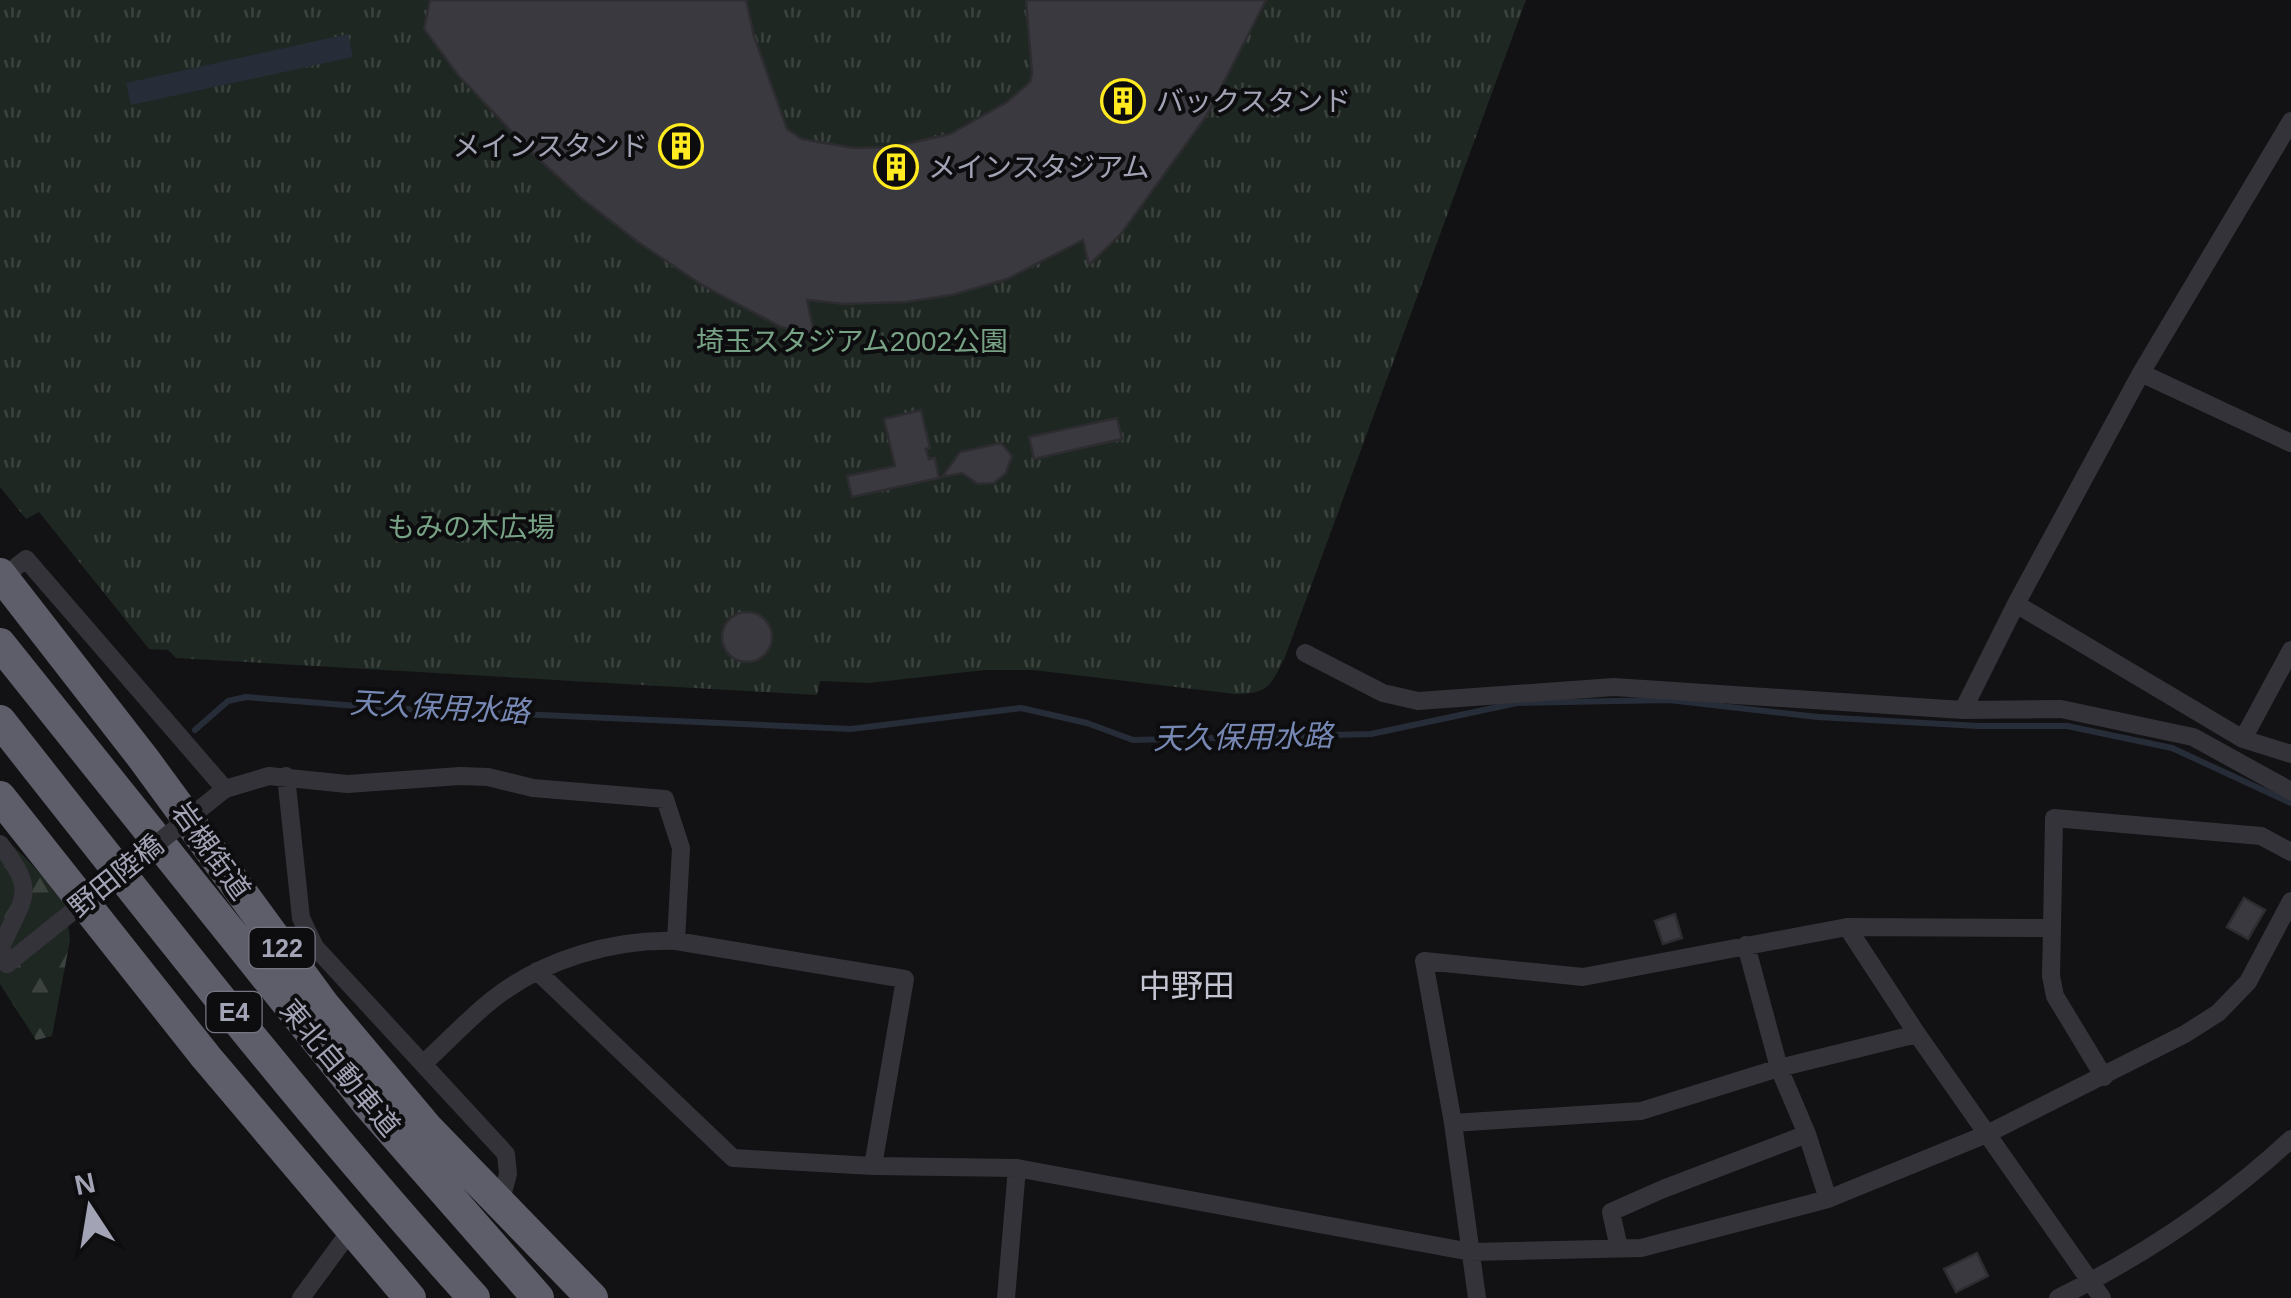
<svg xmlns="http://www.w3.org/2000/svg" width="2291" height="1298" viewBox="0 0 2291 1298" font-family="Arial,'Noto Sans JP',sans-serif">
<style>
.forest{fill:url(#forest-firs)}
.park{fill:url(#park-tufts)}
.water{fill:#272d38}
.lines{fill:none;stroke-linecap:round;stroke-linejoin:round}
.stream{stroke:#272d38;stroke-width:6}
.building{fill:#39393f;stroke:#2d2c30;stroke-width:2.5}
.street{stroke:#333339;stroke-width:18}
.highway{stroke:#5e5e6a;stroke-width:32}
.street-bridge{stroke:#333339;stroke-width:18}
.labels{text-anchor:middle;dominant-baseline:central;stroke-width:8;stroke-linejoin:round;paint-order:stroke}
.shield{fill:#0d0d0f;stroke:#757683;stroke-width:2.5}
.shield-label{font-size:25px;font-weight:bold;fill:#a2a3b5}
.poi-label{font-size:28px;fill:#a2a3b5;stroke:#0d0d0f;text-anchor:start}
.park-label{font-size:28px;fill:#78a285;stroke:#0d0d0f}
.street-label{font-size:28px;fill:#a2a3b5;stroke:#0d0d0f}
.water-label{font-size:30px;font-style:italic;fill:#7688b3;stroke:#0d0d0f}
.quarter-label{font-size:32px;fill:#c3c4d1;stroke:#0d0d0f}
</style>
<defs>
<pattern id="forest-firs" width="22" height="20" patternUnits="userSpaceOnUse" patternTransform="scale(2.5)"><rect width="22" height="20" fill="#1e2721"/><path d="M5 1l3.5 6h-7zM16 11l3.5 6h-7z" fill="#3c433f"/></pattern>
<pattern id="park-tufts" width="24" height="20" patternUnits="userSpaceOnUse" patternTransform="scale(2.5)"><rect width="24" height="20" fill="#1e2721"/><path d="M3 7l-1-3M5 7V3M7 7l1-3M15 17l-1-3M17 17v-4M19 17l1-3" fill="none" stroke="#3c433f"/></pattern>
</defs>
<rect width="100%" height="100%" fill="#121214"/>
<!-- forest -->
<path class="forest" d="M 0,836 C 24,852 40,877 65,897 L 70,940 L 52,1036 L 36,1040 L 0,984 Z"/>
<!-- park -->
<path class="park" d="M 0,0 L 1526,0 L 1285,657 C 1271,685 1269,694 1235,694 L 1033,670 L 985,670 L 869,683 L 820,681 L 817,695 L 176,658 L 168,650 L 149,649 L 39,512 L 26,519 L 0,487 Z"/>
<!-- water -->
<path class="water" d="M 348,34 L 353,57 L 131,105 L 126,83 Z"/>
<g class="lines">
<!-- stream -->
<path class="stream" d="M 195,730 L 228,701 L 246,697 L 383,708 L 851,729 L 1021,708 L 1087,723 L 1133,740 L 1371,734 L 1517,703 L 1669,700 L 1818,717 L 1978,726 L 2067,726 L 2172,748 L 2291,803"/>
</g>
<!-- building -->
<path class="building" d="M 430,0 L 746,0 L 754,36 L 787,129 L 802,139 L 854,148 L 892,147 L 950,134 L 1007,102 L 1030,82 L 1032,74 L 1026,0 L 1266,0 L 1207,115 L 1121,234 L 1089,265 L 1083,240 L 1007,279 L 952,295 L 906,302 L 844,304 L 807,300 L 815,338 L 779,326 L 702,285 L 638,242 L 581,198 L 529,150 L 458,75 L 424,29 Z
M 921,410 L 930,448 L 926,449 L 929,459 L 935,458 L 939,478 L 852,497 L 847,476 L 895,466 L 884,419 Z
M 1117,418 L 1122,439 L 1034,459 L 1029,437 Z
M 1001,443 L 1012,456 L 1006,473 L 994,483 L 978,484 L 962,473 L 942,477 L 960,452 Z
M722 637a25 25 0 1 1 50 0a25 25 0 1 1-50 0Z
M 2244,898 L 2265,910 L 2248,939 L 2227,927 Z
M 1675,914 L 1682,938 L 1663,944 L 1655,921 Z
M 1977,1253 L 1988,1276 L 1956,1292 L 1944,1269 Z"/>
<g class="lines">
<!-- street -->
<path class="street" d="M 2141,373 L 2291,443
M 3,577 L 26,559 L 225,789 L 269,776 L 347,784 L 460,776 L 488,777 L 533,788 L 665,799 L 681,848 L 676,941
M 2016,604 L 2243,739 L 2291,754
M 1305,653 L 1383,693 L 1418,701 L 1614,687 L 1963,710 L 2061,709 L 2193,737 L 2291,791
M 1963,710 L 2016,604 L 2141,373 L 2291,121
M 2243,739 L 2291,650
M 286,776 L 301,918 L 315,947 L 506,1154 L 508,1174 L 500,1203
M 0,844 C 37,893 25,894 1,947 L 7,964
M 1847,927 L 1917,1034 L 2102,1298
M 2052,928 L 2054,818 L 2261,836 L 2291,852
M 1746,945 L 1779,1068 L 1807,1134 L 1828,1199
M 537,971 L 733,1158 L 873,1166 L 1017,1168 L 1471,1252 L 1641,1248 L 1828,1199 L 1987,1134 L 2185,1034 L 2218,1013 L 2248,982 L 2291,901
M 423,1064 C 446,1043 468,1019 492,1000 C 542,960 612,939 676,941 L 905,979 L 873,1166
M 1453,1123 L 1641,1111 L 1779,1068 L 1917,1034
M 1619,1248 L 1611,1212 L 1663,1189 L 1807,1134
M 301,1298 L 351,1230
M 1006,1298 L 1017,1168
M 1477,1298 L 1453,1123 L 1424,961 L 1583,977 L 1847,927 L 2052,928 L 2051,976 L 2055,996 L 2104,1077
M 2058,1298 C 2143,1256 2222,1203 2291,1139"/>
<!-- highway -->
<path class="highway" d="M 0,574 L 143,758 L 323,1004 L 428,1129 L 592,1298
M 0,644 L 368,1104 L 538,1298
M 0,721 C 154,916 307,1114 474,1298
M 0,797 L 206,1057 L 410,1298"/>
<!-- street-bridge -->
<path class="street-bridge" d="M 7,964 L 225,789"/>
</g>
<!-- icons -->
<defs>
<g id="building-ring" transform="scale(2.25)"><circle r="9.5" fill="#0d0d0f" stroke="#ffeb1f" stroke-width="1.5"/><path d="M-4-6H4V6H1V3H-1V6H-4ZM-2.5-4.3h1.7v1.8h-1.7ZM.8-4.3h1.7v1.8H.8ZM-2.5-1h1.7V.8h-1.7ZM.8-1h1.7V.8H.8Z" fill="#ffeb1f"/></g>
</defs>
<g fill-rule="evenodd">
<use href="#building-ring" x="1123" y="101"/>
<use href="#building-ring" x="681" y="146"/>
<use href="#building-ring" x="896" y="167"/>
</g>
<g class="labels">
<!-- shield labels -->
<g class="shield">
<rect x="249.5" y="928" width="65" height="40" rx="8"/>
<rect x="206.5" y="992" width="55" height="40" rx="8"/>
</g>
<g class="shield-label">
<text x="282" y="948">122</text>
<text x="234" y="1012">E4</text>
</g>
<!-- poi labels -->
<g class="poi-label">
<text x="1156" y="101">バックスタンド</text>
<text x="648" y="146" text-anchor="end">メインスタンド</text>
<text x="928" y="167">メインスタジアム</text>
</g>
<!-- park labels -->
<g class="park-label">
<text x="852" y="341">埼玉スタジアム2002公園</text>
<text x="471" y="527">もみの木広場</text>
</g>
<!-- street labels -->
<g class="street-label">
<text transform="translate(211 851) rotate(54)">岩槻街道</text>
<text transform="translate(116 876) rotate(-39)">野田陸橋</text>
<text transform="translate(340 1068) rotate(50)">東北自動車道</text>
</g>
<!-- water labels -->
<g class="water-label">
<text transform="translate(440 707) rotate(3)">天久保用水路</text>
<text transform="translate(1243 737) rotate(-1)">天久保用水路</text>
</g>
<!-- quarter labels -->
<g class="quarter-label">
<text x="1187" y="986">中野田</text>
</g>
</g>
<!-- north arrow -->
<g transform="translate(90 1208) rotate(348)" stroke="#0d0d0f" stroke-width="8" paint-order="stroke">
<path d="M0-8L18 38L0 25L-18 38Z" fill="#a2a3b5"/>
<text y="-15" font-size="28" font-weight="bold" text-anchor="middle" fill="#a2a3b5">N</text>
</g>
</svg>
